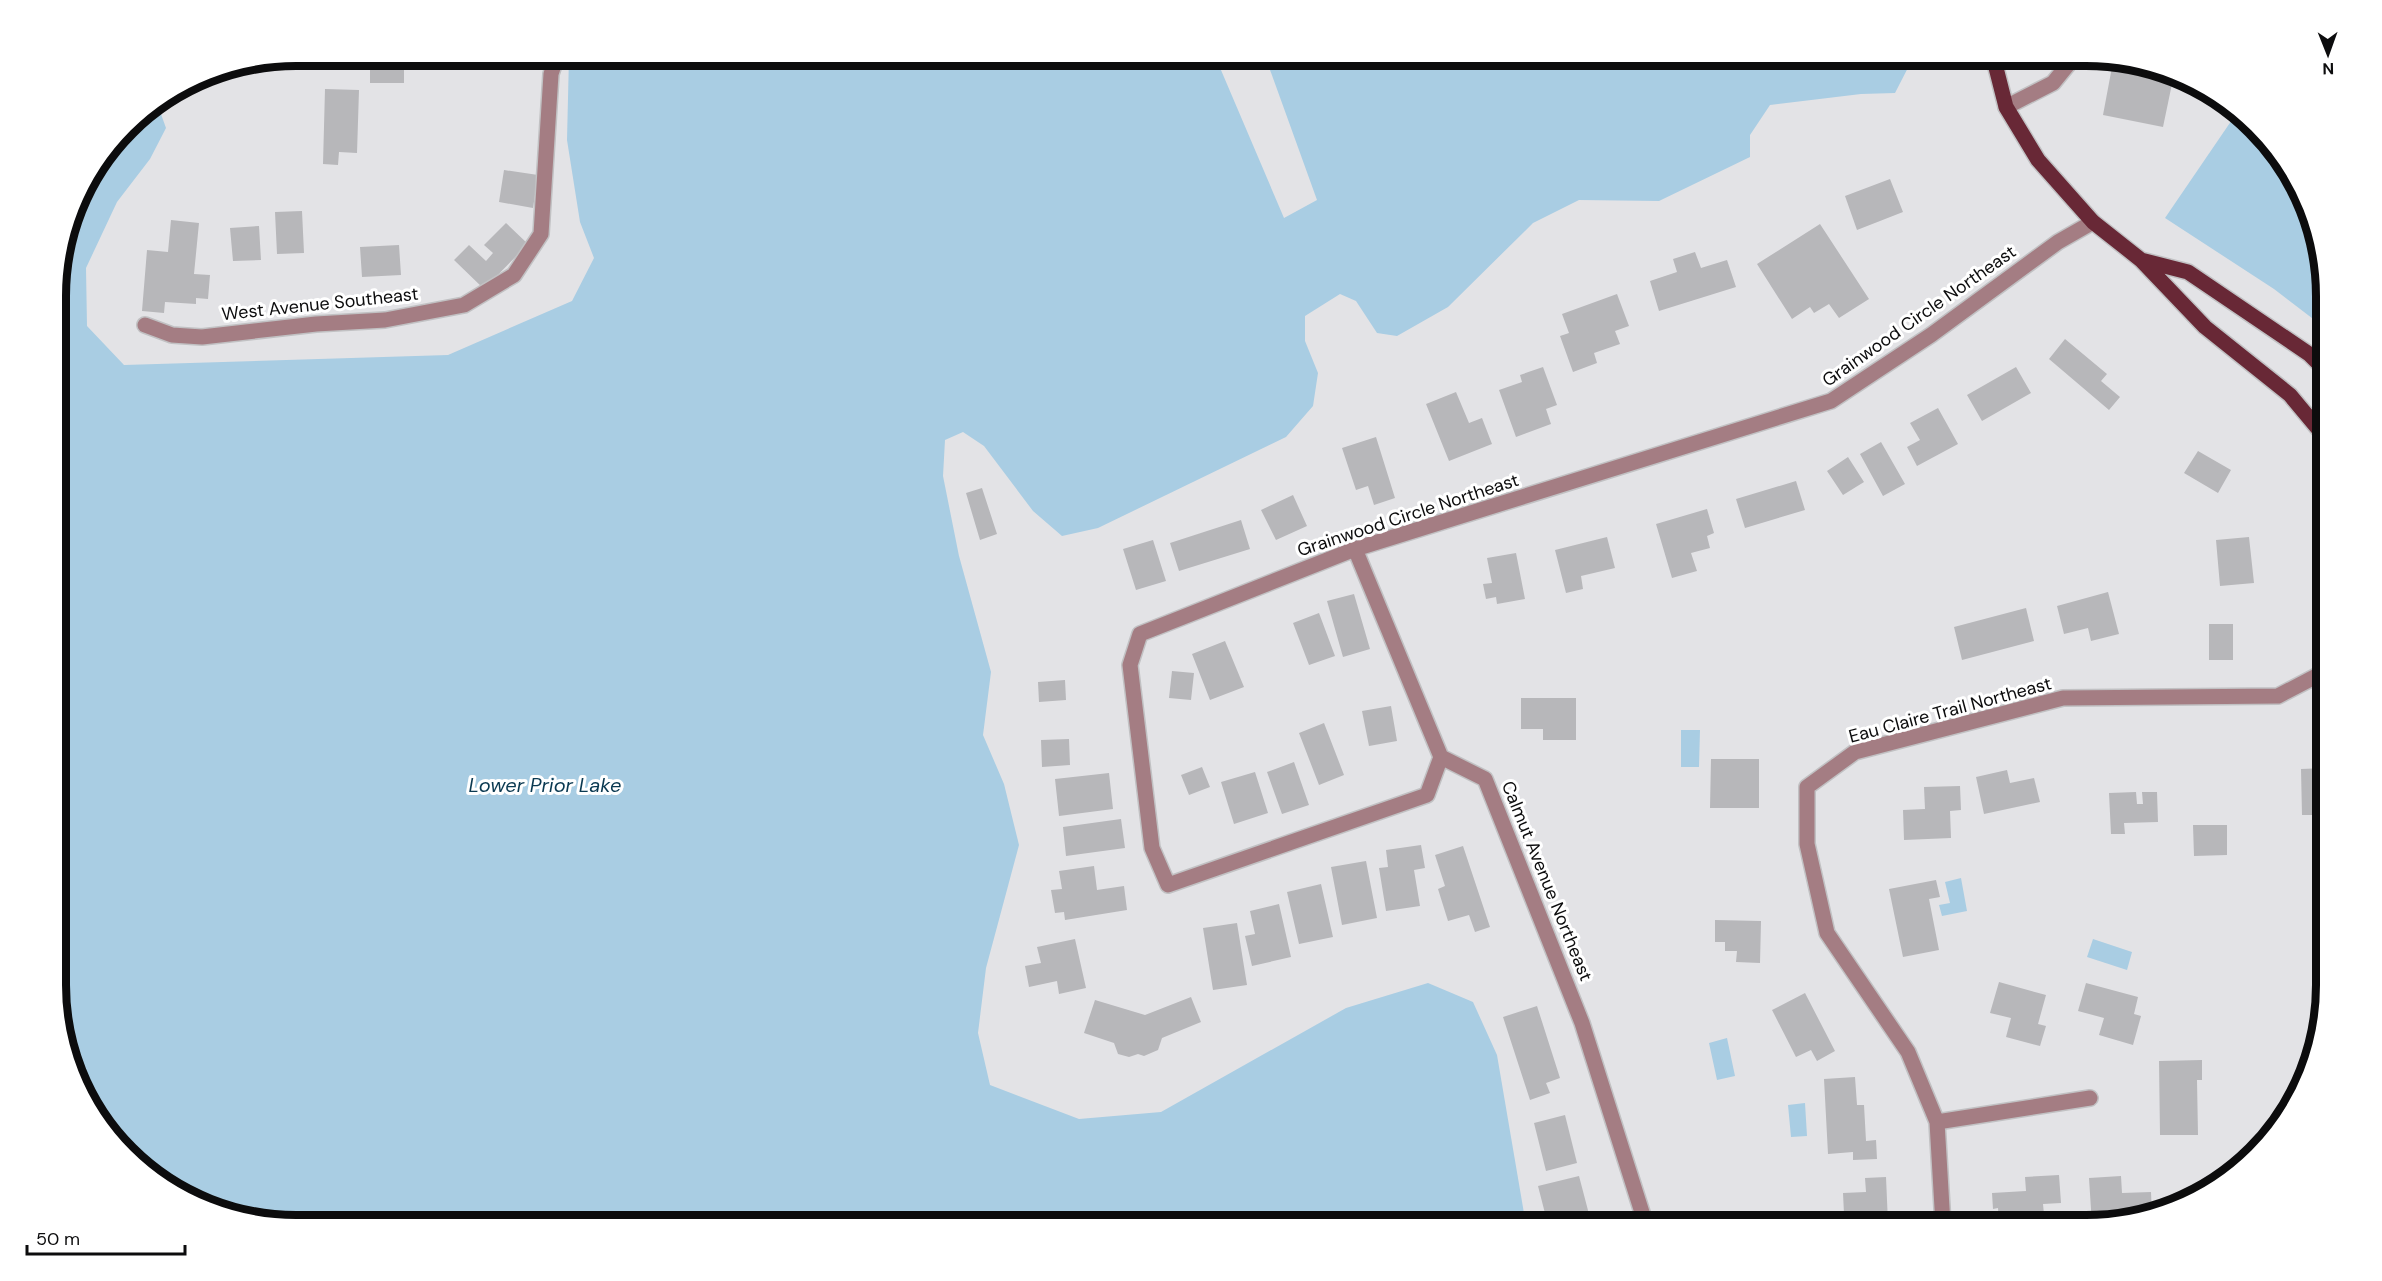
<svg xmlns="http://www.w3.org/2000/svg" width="2382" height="1281" viewBox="0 0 2382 1281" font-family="'DM Sans',sans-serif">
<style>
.water{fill:#a9cde3}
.building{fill:#b7b7ba}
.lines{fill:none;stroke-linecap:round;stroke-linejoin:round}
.minor-casing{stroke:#c1c1c3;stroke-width:18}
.major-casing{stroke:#c1c1c3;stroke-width:18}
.minor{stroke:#a47d83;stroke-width:15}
.major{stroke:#682836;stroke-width:15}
.labels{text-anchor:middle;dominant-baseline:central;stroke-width:6;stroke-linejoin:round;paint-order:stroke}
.street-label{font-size:18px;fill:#0c0c0d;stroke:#fff}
.water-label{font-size:20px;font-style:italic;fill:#0a3951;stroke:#fff}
.rim{fill:none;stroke:#0c0c0d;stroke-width:8}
</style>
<rect width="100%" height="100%" fill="#e3e3e6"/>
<!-- water -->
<path class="water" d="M 569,56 L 1215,56 L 1284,218 L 1317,200 L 1265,56 L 1914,56 L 1895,93 L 1861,94 L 1770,105 L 1750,135 L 1750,157 L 1659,201 L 1579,200 L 1533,223 L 1448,307 L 1397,336 L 1377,333 L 1356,301 L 1340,294 L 1305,316 L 1305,341 L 1318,373 L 1313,406 L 1286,437 L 1098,528 L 1062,536 L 1033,511 L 984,446 L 963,432 L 945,440 L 943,476 L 959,556 L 991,672 L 983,735 L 1004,784 L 1019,845 L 986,968 L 978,1033 L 990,1085 L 1079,1119 L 1161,1112 L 1346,1008 L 1428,983 L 1473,1002 L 1497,1055 L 1526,1225 L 296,1225 L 189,1201 L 105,1131 L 74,1077 L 58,1017 L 56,280 L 80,189 L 137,115 L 157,103 L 166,128 L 150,159 L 117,202 L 86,268 L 87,326 L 124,365 L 448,355 L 572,301 L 594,258 L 580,222 L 567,140 Z
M 2238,111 L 2245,115 L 2286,162 L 2324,265 L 2325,328 L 2274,289 L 2165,218 Z
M 1681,730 L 1700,730 L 1699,767 L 1681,767 Z
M 1961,878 L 1967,911 L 1942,916 L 1939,905 L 1950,903 L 1945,882 Z
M 2093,939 L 2132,952 L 2127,970 L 2087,957 Z
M 1727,1038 L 1735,1076 L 1717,1080 L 1709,1043 Z
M 1805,1103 L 1807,1136 L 1791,1137 L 1788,1105 Z"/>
<!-- building -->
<path class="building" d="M 370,56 L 397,56 L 397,65 L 404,64 L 404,83 L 370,83 Z
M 2112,67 L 2173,79 L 2163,127 L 2103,115 Z
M 325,89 L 359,90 L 357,153 L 339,152 L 338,165 L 323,164 Z
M 504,170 L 538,175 L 533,208 L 499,202 Z
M 1890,179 L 1903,212 L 1857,230 L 1845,196 Z
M 302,211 L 304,253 L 277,254 L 275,212 Z
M 171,220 L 199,223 L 194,274 L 210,275 L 208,299 L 196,298 L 196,304 L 165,302 L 164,313 L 142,311 L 147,250 L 168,252 Z
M 506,223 L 528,244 L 484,289 L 454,260 L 469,245 L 486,261 L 493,253 L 484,245 Z
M 1820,224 L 1869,299 L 1839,318 L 1829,304 L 1814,313 L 1810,307 L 1792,319 L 1757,264 Z
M 259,226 L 261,260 L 233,261 L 230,228 Z
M 399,245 L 401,275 L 362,277 L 360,247 Z
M 1695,252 L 1701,268 L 1727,260 L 1736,287 L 1659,311 L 1650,281 L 1677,272 L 1673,259 Z
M 1617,294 L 1629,326 L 1615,331 L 1620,344 L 1594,353 L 1597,363 L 1573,372 L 1560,336 L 1569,333 L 1562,314 Z
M 2065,339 L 2107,374 L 2101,381 L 2120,397 L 2109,410 L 2049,359 Z
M 1543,367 L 1557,405 L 1546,409 L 1551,424 L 1516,437 L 1499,390 L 1522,382 L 1520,375 Z
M 2016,367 L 2031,393 L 1982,421 L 1967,395 Z
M 1456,392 L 1469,423 L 1482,418 L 1492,444 L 1449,461 L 1426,404 Z
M 1938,408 L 1958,444 L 1917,466 L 1907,447 L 1920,440 L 1910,423 Z
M 1376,437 L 1395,498 L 1374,505 L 1368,486 L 1356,490 L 1342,448 Z
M 1881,442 L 1905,484 L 1883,496 L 1860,454 Z
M 2198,451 L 2231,470 L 2218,493 L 2184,473 Z
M 1848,457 L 1864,482 L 1843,495 L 1827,471 Z
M 1796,481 L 1805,510 L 1745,528 L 1736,499 Z
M 982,488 L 997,534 L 980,540 L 966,493 Z
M 1293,495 L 1307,526 L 1276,540 L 1261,510 Z
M 1707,509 L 1714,533 L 1707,536 L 1710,548 L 1691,553 L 1697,571 L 1672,578 L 1656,524 Z
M 1241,520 L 1250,549 L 1179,571 L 1170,543 Z
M 1607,537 L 1615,568 L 1581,576 L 1583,589 L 1566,593 L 1555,550 Z
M 2249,537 L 2254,583 L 2220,586 L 2216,540 Z
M 1153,540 L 1166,581 L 1136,590 L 1123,549 Z
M 1516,553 L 1525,599 L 1497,604 L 1496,597 L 1486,599 L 1483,584 L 1492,583 L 1487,558 Z
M 2108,592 L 2119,634 L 2091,641 L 2088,628 L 2064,634 L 2057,606 Z
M 1354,594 L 1370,649 L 1343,657 L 1327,601 Z
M 2026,608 L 2034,641 L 1962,660 L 1954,627 Z
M 1319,613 L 1335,656 L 1309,665 L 1293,623 Z
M 2209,624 L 2233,624 L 2233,660 L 2209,660 Z
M 1225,641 L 1244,687 L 1210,700 L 1192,654 Z
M 1172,671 L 1194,673 L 1191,700 L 1169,698 Z
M 1065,680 L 1066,700 L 1039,702 L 1038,682 Z
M 1521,698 L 1576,698 L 1576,740 L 1543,740 L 1543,729 L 1521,729 Z
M 1391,706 L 1397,741 L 1369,746 L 1362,711 Z
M 1324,723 L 1344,775 L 1319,785 L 1299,733 Z
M 1069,739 L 1070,765 L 1042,767 L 1041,740 Z
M 1711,759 L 1759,759 L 1759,808 L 1710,808 Z
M 1294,762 L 1309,805 L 1282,814 L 1267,772 Z
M 1202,767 L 1210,787 L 1189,795 L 1181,775 Z
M 2326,768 L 2326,815 L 2302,815 L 2301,769 Z
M 2007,770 L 2010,783 L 2034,778 L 2040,802 L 1984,814 L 1976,777 Z
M 1255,772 L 1268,813 L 1234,824 L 1221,782 Z
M 1109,773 L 1113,809 L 1059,816 L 1055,779 Z
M 1960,786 L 1961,810 L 1950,811 L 1951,838 L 1904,840 L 1903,810 L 1925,809 L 1924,787 Z
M 2136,792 L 2137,804 L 2143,804 L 2142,792 L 2157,792 L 2158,822 L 2124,823 L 2125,834 L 2111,834 L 2109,793 Z
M 1121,819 L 1125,848 L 1066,856 L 1063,827 Z
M 2193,825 L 2227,825 L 2227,855 L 2194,856 Z
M 1421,845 L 1425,868 L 1414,870 L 1420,906 L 1386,911 L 1379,868 L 1388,867 L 1386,850 Z
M 1463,846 L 1490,927 L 1475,932 L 1469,915 L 1448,921 L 1438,889 L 1445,886 L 1435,855 Z
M 1366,861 L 1377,918 L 1342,925 L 1331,867 Z
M 1094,866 L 1097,890 L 1124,886 L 1127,910 L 1065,920 L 1064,912 L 1055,913 L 1051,890 L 1062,889 L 1059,871 Z
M 1936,880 L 1940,897 L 1929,899 L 1939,950 L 1903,957 L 1889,889 Z
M 1321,884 L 1333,937 L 1299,944 L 1287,892 Z
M 1279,904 L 1291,957 L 1252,966 L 1245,936 L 1255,934 L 1250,911 Z
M 1715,920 L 1761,921 L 1760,963 L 1736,962 L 1737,951 L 1725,951 L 1725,942 L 1715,942 Z
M 1237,923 L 1247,985 L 1213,990 L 1203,928 Z
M 1075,939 L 1086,988 L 1059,994 L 1057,981 L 1029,987 L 1025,966 L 1041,963 L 1037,947 Z
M 1999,982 L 2046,995 L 2038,1024 L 2046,1026 L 2040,1046 L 2006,1037 L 2011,1018 L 1990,1013 Z
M 2086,983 L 2138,997 L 2134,1014 L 2141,1016 L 2133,1045 L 2099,1035 L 2104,1018 L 2078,1011 Z
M 1805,993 L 1835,1051 L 1817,1061 L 1811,1050 L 1796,1057 L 1772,1010 Z
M 1191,997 L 1201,1022 L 1162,1038 L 1158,1050 L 1144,1056 L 1138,1054 L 1129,1057 L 1118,1054 L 1114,1043 L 1084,1033 L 1095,1000 L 1145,1015 Z
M 1537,1006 L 1560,1078 L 1546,1083 L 1550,1093 L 1530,1100 L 1503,1017 Z
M 2202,1060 L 2202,1080 L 2197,1080 L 2198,1135 L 2160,1135 L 2159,1061 Z
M 1855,1077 L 1857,1105 L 1864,1105 L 1866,1141 L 1876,1140 L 1877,1159 L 1853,1160 L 1853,1152 L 1828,1154 L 1824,1079 Z
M 1565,1115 L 1577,1163 L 1546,1171 L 1534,1123 Z
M 2059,1175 L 2061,1203 L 2043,1204 L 2045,1225 L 1999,1225 L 1998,1208 L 1993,1209 L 1992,1193 L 2026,1191 L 2025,1177 Z
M 1579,1176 L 1590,1218 L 1563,1225 L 1548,1225 L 1538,1186 Z
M 2121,1176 L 2122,1193 L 2151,1192 L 2152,1215 L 2092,1225 L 2089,1178 Z
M 1886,1177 L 1888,1223 L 1883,1223 L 1883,1225 L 1853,1225 L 1852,1214 L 1844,1214 L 1843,1193 L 1866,1192 L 1865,1178 Z"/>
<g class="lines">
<!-- minor casing -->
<g class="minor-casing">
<path id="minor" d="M 2006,107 L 2053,83 L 2075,56
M 145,325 L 172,335 L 202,337 L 316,324 L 385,320 L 464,305 L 514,275 L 541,234 L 551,74 L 557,56
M 1355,549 L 1441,757 L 1485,779 L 1582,1023 L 1646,1225
M 1441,757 L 1427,795 L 1168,885 L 1152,848 L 1130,665 L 1140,634 L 1355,549 L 1831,401 L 1931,335 L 2058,242 L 2093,222
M 1937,1122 L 2090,1098
M 1943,1225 L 1937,1122 L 1908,1052 L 1827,933 L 1807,844 L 1807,787 L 1855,752 L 2063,698 L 2278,696 L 2326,671"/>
</g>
<!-- major casing -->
<g class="major-casing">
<path id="major" d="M 1993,56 L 2006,107 L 2038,160 L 2093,222 L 2141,260 L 2205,327 L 2290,395 L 2325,437
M 2141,260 L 2188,272 L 2309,354 L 2325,370"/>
</g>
<!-- minor -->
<use href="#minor" class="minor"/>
<!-- major -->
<use href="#major" class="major"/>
</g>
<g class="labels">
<!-- street labels -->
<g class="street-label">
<text transform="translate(320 304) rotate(-6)">West Avenue Southeast</text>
<text transform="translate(1919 316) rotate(-35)">Grainwood Circle Northeast</text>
<text transform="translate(1408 515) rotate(-18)">Grainwood Circle Northeast</text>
<text transform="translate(1950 710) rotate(-15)">Eau Claire Trail Northeast</text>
<text transform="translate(1547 881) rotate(68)">Calmut Avenue Northeast</text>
</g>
<!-- water labels -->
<g class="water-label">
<text x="545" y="785">Lower Prior Lake</text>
</g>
</g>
<!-- crop -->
<path d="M0 0H2382V1281H0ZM296 66H2086A230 230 0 0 1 2316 296V985A230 230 0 0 1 2086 1215H296A230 230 0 0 1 66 985V296A230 230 0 0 1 296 66Z" fill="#fff" fill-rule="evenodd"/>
<path class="rim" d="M296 66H2086A230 230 0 0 1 2316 296V985A230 230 0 0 1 2086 1215H296A230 230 0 0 1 66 985V296A230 230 0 0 1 296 66Z"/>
<!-- north arrow -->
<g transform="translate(2328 54) rotate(179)" stroke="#ffffff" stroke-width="4.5" paint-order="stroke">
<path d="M0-4.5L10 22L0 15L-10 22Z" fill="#0c0c0d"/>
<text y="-9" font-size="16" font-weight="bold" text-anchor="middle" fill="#0c0c0d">N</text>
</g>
<!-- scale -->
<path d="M27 1245v9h158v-9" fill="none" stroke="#0c0c0d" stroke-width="3"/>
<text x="36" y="1245" font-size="18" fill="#0c0c0d" stroke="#ffffff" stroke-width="4.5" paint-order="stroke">50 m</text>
</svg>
